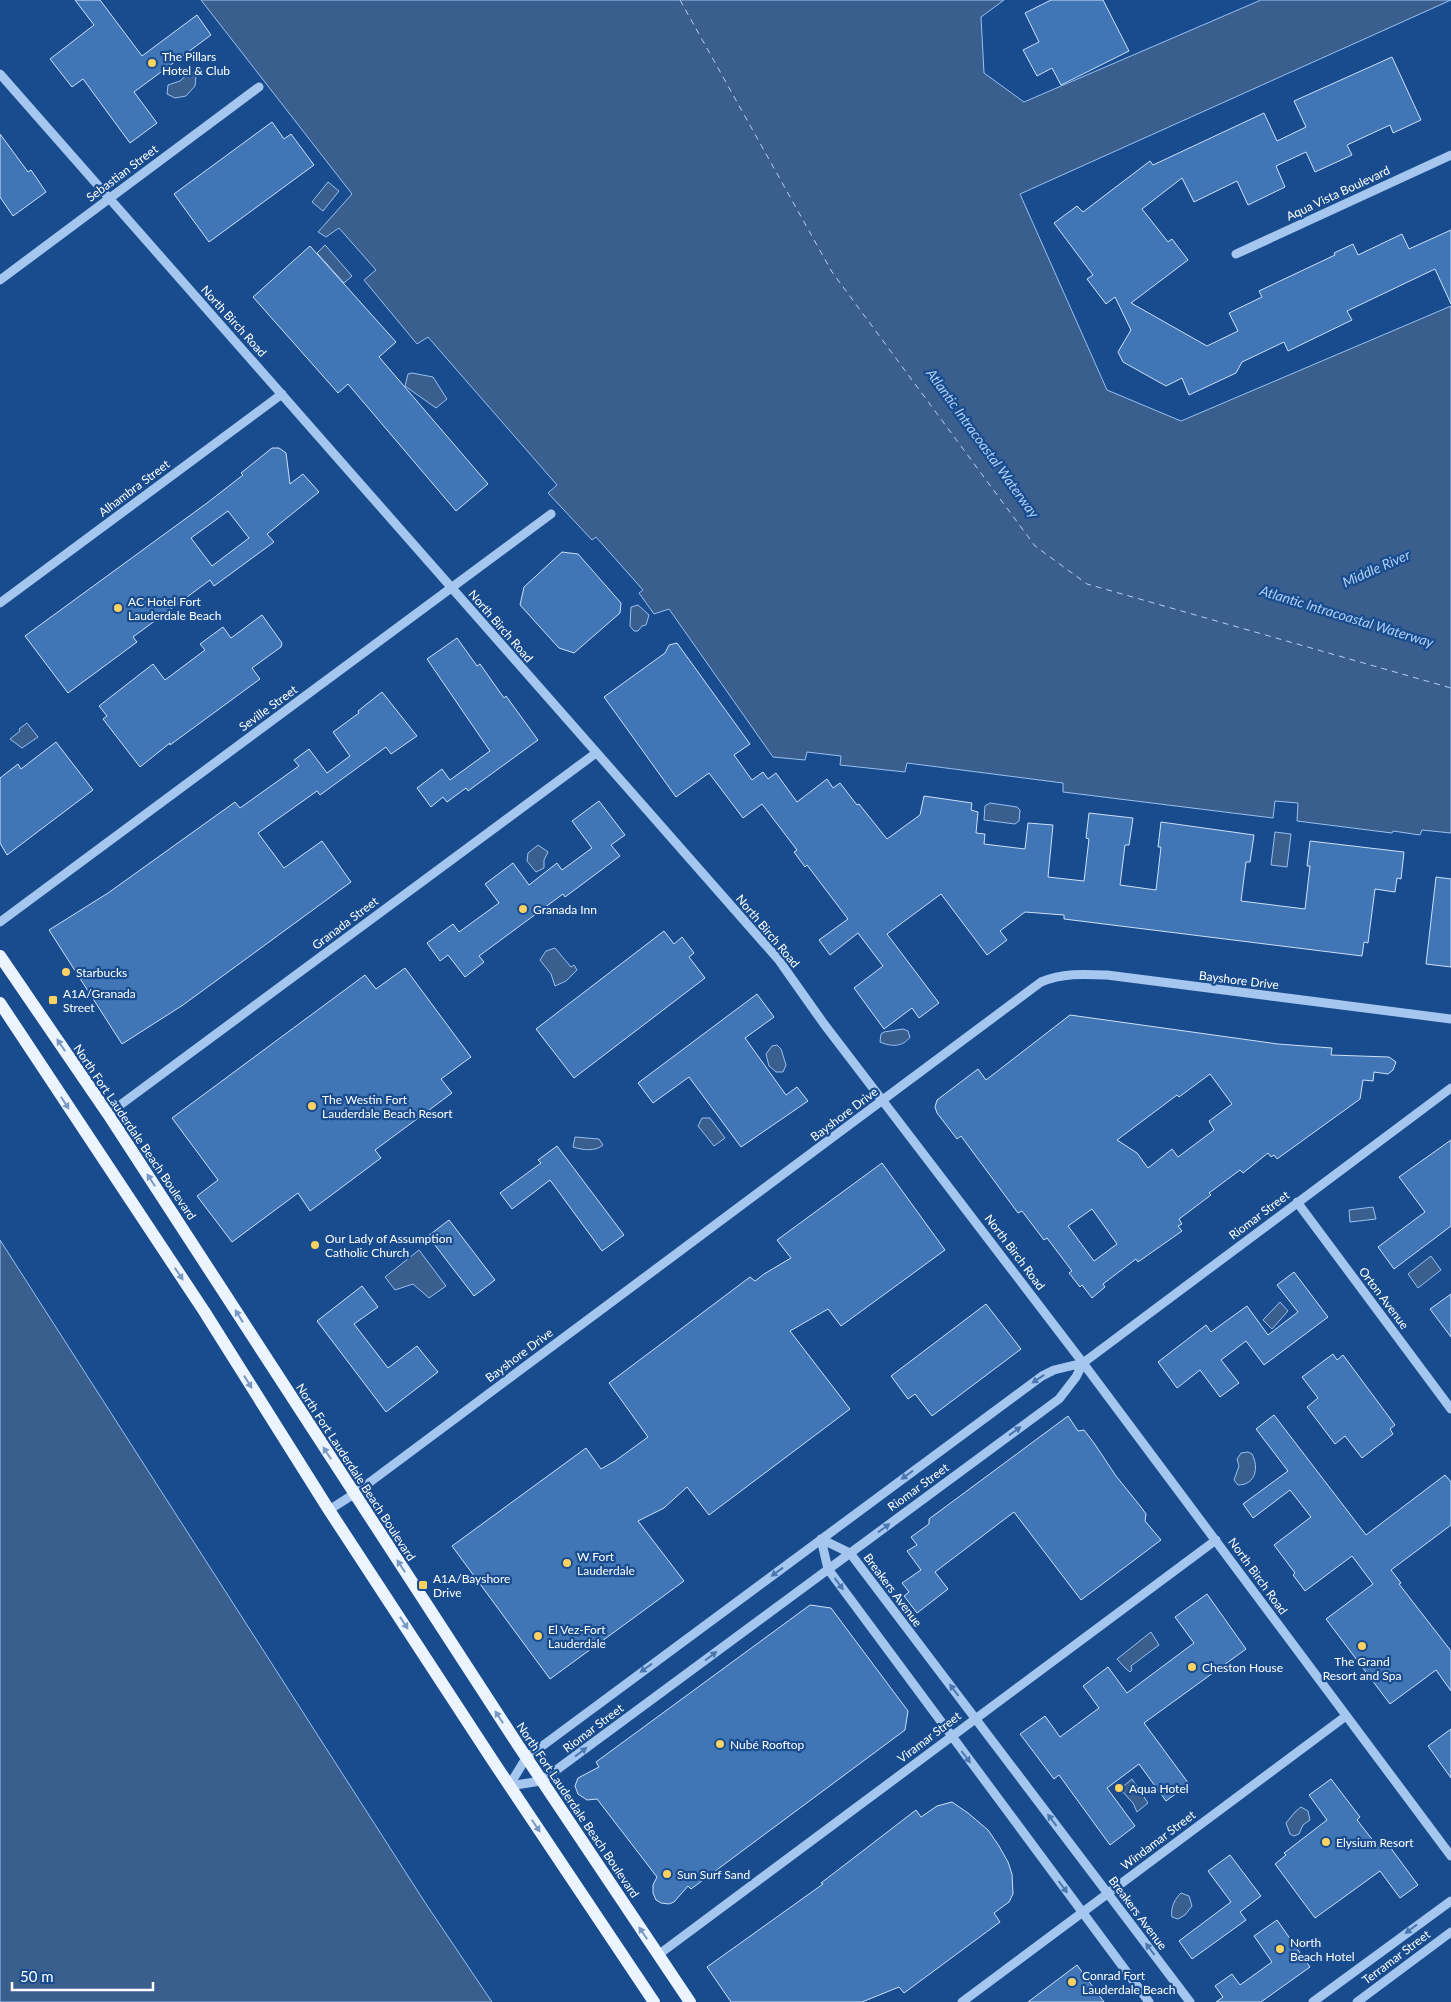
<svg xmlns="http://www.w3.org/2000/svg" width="1451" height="2002" viewBox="0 0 1451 2002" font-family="Lato,sans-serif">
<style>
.water{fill:#3a5f8f;stroke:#98c1f1}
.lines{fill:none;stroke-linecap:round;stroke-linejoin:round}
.ferry{stroke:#b1d0f6;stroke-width:1;stroke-dasharray:6 5;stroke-linecap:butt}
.building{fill:#4176b6;stroke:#cbe1fa;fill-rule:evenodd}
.minor{stroke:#a5c6ee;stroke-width:9}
.major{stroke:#ecf4ff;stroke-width:12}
.oneway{fill:#7898c1}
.oneway2{fill:#4a77b0}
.poi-dot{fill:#ffd262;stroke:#194c8e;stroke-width:2}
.labels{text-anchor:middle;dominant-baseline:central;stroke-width:4.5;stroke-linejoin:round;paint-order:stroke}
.poi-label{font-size:12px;fill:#fff;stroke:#194c8e;text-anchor:start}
.street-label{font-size:12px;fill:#fff;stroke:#194c8e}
.water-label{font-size:14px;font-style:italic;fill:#b1d0f6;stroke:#194c8e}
</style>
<rect width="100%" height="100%" fill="#194c8e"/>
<!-- water -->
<path class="water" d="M 201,0 L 1004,0 L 981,17 L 984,73 L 1024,102 L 1261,0 L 1451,0 L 1020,194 L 1107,390 L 1181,421 L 1451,306 L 1451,833 L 1422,830 L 1420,835 L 1393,831 L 1392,833 L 1297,821 L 1298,803 L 1275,801 L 1273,818 L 1071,793 L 1063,792 L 1063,783 L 907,763 L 905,772 L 840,765 L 841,756 L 807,752 L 805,760 L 773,757 L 669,609 L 654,614 L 639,593 L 643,590 L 596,537 L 592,540 L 548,493 L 557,485 L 428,337 L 417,344 L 364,280 L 376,270 L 339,228 L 326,237 L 318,232 L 352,194 Z
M 191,71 L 196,76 L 195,86 L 186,96 L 175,98 L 167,94 L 168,85 L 180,81 Z
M 328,182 L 339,191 L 323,211 L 312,202 Z
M 325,245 L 352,276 L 344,283 L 317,253 Z
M 412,373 L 433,377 L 447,399 L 436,408 L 405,386 L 408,374 Z
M 638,605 L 649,615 L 646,625 L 642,626 L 638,631 L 634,631 L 630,626 L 631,607 Z
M 27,723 L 38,737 L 22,748 L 10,739 L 20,731 L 19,729 Z
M 990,803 L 1017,807 L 1020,810 L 1019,821 L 1015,824 L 984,820 L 985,806 Z
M 1275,832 L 1291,834 L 1287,867 L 1271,865 Z
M 538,845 L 548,852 L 544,860 L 544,868 L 536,872 L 527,861 L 528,853 Z
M 555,948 L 571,967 L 574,965 L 577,970 L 566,981 L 555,986 L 551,974 L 540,960 L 546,951 Z
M 903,1029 L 908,1031 L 910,1037 C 903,1047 891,1047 880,1042 L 881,1034 L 884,1032 Z
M 777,1045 L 781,1049 L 786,1065 L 783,1072 L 776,1072 L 769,1066 L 766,1054 L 772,1046 Z
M 702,1118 L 710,1118 L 725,1138 L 714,1146 L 698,1126 Z
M 575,1137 L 599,1139 L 603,1145 C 595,1152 582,1150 573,1147 Z
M 1373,1207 L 1376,1219 L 1350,1222 L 1349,1210 Z
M 0,1240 L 426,1904 L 492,2002 L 0,2002 Z
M 419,1250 L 446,1286 L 429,1298 L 413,1284 L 395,1290 L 385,1277 Z
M 1431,1256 L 1441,1270 L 1418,1288 L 1408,1274 Z
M 1280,1302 L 1288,1311 L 1272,1329 L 1263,1320 Z
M 1248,1452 L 1252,1454 C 1259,1467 1256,1485 1238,1485 L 1234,1480 L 1239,1466 L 1237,1459 L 1241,1453 Z
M 1151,1632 L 1159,1645 L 1131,1666 L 1132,1670 L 1130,1672 L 1125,1668 L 1117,1659 Z
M 1132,1779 L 1148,1803 L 1137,1812 L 1133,1803 L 1120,1789 Z
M 1301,1807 L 1308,1811 L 1310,1820 L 1303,1825 L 1299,1834 L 1294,1836 L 1290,1834 L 1286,1823 L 1295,1812 Z
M 1181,1893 L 1189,1896 L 1192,1906 L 1185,1915 L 1178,1919 L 1172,1917 C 1170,1909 1175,1898 1181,1893 Z"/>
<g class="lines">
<!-- ferry -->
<path class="ferry" d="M 680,0 L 832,272 L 1035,546 L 1087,584 L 1451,688"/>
</g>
<!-- building -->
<path class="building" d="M 75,0 L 100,0 L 142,56 L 197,15 L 211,35 L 134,92 L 157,123 L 130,143 L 83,79 L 72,87 L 50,59 L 94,25 Z
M 1051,0 L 1103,0 L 1129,51 L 1061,85 L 1052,68 L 1037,76 L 1023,50 L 1039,42 L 1025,13 Z
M 1392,57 L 1421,120 L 1393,133 L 1390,125 L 1347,145 L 1352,155 L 1315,172 L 1306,152 L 1276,166 L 1285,187 L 1248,205 L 1237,181 L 1194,202 L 1182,178 L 1142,209 L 1168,242 L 1172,239 L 1188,260 L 1131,303 L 1207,346 L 1238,331 L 1229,313 L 1262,297 L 1259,291 L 1335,255 L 1334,253 L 1353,244 L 1358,255 L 1402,234 L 1409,249 L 1451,230 L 1451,304 L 1435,269 L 1347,311 L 1352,320 L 1288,351 L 1284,342 L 1242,362 L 1236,373 L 1189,395 L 1182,378 L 1166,386 L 1123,362 L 1118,352 L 1131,330 L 1115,297 L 1106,304 L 1087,279 L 1093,275 L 1054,223 L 1077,206 L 1083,212 L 1150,161 L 1153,165 L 1264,113 L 1277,141 L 1306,127 L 1294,101 Z
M 272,122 L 284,139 L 291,134 L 314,165 L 209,242 L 174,194 Z
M 0,134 L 28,172 L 31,170 L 46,192 L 13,216 L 0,197 Z
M 310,246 L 396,342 L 379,357 L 488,484 L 456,511 L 348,384 L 338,393 L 253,297 Z
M 272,448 L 279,448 L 286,453 L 290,484 L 303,474 L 319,492 L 267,534 L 274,542 L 214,586 L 210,580 L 133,637 L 137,642 L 68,693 L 25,636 L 207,503 L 243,475 L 241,473 ZM 228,511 L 249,538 L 212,566 L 191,538 Z
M 562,552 L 578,554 L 621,603 L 620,613 L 574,653 L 559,648 L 520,605 L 524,587 Z
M 262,615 L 282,643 L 281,647 L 252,668 L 260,679 L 170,745 L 170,743 L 140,767 L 103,719 L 107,716 L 99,706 L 153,664 L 165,680 L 205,650 L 200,644 L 223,627 L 231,638 Z
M 457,638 L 477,666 L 480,664 L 504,698 L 506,696 L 538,740 L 468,791 L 466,788 L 447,802 L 443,797 L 431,807 L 417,788 L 442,769 L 450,780 L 490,751 L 427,659 Z
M 677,643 L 750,744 L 734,755 L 752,780 L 763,772 L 768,779 L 776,773 L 797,802 L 827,779 L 833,788 L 840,783 L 857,805 L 859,804 L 887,839 L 920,815 L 924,796 L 972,803 L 971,810 L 978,812 L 976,833 L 985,834 L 984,844 L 1025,849 L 1028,823 L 1053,825 L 1048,877 L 1084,881 L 1089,839 L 1086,838 L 1089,813 L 1133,818 L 1129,845 L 1125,845 L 1120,885 L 1156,890 L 1161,847 L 1158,847 L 1161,822 L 1254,835 L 1250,862 L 1246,862 L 1241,901 L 1305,909 L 1310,866 L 1307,866 L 1310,841 L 1404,852 L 1401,879 L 1397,878 L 1395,892 L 1375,889 L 1368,943 L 1364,942 L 1362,956 L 1064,919 L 1064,915 L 1025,912 L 1000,931 L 1007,940 L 987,955 L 941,894 L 887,934 L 939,1003 L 919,1018 L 912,1008 L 884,1029 L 854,988 L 883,966 L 858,933 L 830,955 L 819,940 L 848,919 L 807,865 L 805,867 L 794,852 L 797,850 L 762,804 L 743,818 L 709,773 L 676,797 L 604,697 L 665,653 L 669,645 Z
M 382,692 L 417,736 L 391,754 L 386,747 L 320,795 L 317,791 L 258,833 L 284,868 L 322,841 L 351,882 L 183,1005 L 122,1044 L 49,930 L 108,893 L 235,802 L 240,808 L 299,766 L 294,760 L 309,749 L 327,773 L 350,756 L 333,732 L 359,713 L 358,711 Z
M 56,742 L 93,790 L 7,855 L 0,843 L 0,778 L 18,764 L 21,769 Z
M 599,801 L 625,835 L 611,845 L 620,856 L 565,897 L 563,894 L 479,956 L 484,962 L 465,977 L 448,955 L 440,961 L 427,943 L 453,924 L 459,932 L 499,903 L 485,884 L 513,863 L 529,885 L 557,863 L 562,870 L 592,848 L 572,821 Z
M 1436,877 L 1451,879 L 1451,967 L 1426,964 Z
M 664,931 L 674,944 L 682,937 L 694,953 L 689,957 L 705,978 L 574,1078 L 536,1029 Z
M 405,968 L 471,1057 L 441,1079 L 452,1093 L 375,1150 L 381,1158 L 310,1211 L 298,1193 L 232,1242 L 197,1196 L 218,1180 L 172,1118 L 365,975 L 376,989 Z
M 757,994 L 774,1017 L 745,1038 L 786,1095 L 797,1087 L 808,1101 L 741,1147 L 689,1077 L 653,1103 L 638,1083 Z
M 1070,1015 L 1278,1044 L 1332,1048 L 1331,1055 L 1389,1057 L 1396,1062 L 1393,1070 L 1388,1074 L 1374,1072 L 1373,1081 L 1363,1080 L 1360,1099 L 1277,1159 L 1274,1155 L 1271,1157 L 1268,1153 L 1243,1173 L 1240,1170 L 1209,1193 L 1211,1195 L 1179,1219 L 1182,1224 L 1178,1226 L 1182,1231 L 1138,1262 L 1136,1259 L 1103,1284 L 1105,1287 L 1092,1298 L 1082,1285 L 1080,1287 L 1069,1273 L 1072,1271 L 1047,1238 L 1044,1240 L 1022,1211 L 1018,1213 L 961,1136 L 957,1139 L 937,1113 L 935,1107 L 937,1100 L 978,1069 L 986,1080 ZM 1210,1074 L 1232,1104 L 1209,1121 L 1214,1130 L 1178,1157 L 1172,1149 L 1148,1168 L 1137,1153 L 1117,1140 L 1177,1095 L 1179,1097 ZM 1092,1209 L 1117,1244 L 1094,1261 L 1068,1226 Z
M 1451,1140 L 1451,1226 L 1394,1269 L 1378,1247 L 1425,1212 L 1399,1177 Z
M 557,1146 L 624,1235 L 602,1251 L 550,1180 L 512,1209 L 500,1193 L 541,1163 L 538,1160 Z
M 882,1163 L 945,1250 L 841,1326 L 828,1309 L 790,1331 L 850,1409 L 709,1515 L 687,1487 L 664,1508 L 638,1521 L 684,1581 L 550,1679 L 452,1546 L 586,1448 L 601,1469 L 615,1461 L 648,1437 L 609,1383 L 750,1277 L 755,1281 L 764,1274 L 791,1258 L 777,1240 Z
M 449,1220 L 495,1280 L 474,1296 L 428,1236 Z
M 1294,1272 L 1328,1317 L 1264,1365 L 1246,1341 L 1221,1360 L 1239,1383 L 1220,1397 L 1200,1370 L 1177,1388 L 1158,1362 L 1206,1325 L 1211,1332 L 1247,1306 L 1268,1335 L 1298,1312 L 1277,1285 Z
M 362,1286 L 378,1307 L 354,1324 L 388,1368 L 417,1346 L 438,1372 L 386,1412 L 317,1321 Z
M 1451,1294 L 1451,1337 L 1430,1309 Z
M 986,1304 L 1021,1349 L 932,1416 L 915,1394 L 908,1399 L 891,1376 Z
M 1333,1354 L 1337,1360 L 1343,1355 L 1395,1425 L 1390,1429 L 1393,1434 L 1362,1458 L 1345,1436 L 1335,1444 L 1307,1407 L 1318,1398 L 1302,1377 Z
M 1274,1415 L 1366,1535 L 1445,1475 L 1451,1482 L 1451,1525 L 1391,1570 L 1401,1583 L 1399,1584 L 1451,1651 L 1451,1691 L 1436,1670 L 1390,1704 L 1326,1619 L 1373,1584 L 1352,1556 L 1305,1591 L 1293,1575 L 1295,1573 L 1274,1545 L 1311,1517 L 1290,1490 L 1253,1518 L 1243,1504 L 1288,1471 L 1256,1429 Z
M 1068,1416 L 1078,1431 L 1084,1430 L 1094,1443 L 1116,1476 L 1141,1507 L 1146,1514 L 1145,1521 L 1161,1540 L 1081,1600 L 1014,1512 L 935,1572 L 948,1589 L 917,1613 L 904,1596 L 909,1592 L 902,1583 L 921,1570 L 907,1551 L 917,1545 L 911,1537 L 929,1524 L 929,1519 Z
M 1207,1594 L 1246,1649 L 1144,1723 L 1189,1784 L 1166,1801 L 1139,1764 L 1107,1788 L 1135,1826 L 1110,1845 L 1059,1775 L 1054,1779 L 1020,1734 L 1045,1716 L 1060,1737 L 1099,1708 L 1083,1686 L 1108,1667 L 1127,1693 L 1194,1643 L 1175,1617 Z
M 810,1605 L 831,1608 L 908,1711 L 905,1730 L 691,1889 L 688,1886 L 674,1902 L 669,1904 L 661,1903 L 656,1900 L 653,1893 L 653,1885 L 657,1877 L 597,1799 L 587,1800 L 578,1794 L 575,1786 L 578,1778 L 599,1767 L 596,1762 Z
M 1451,1729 L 1451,1778 L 1428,1746 Z
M 1331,1779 L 1360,1817 L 1357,1820 L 1379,1848 L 1387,1843 L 1418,1885 L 1400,1898 L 1380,1871 L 1315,1918 L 1275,1864 L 1286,1855 L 1284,1853 L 1327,1820 L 1309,1795 Z
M 952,1802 L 968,1813 L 988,1830 L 999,1846 L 1008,1862 L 1012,1874 L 1013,1894 L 1009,1902 L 994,1913 L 1000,1922 L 904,1993 L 899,1987 L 862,2002 L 731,2002 L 707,1967 L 823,1884 L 821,1883 L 916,1810 L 921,1817 L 937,1806 Z
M 1230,1855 L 1261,1896 L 1240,1912 L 1246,1920 L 1192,1959 L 1179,1941 L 1231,1902 L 1208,1871 Z
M 1277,1920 L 1310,1967 L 1261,2002 L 1216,2002 L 1223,1997 L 1215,1986 L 1232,1974 L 1240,1985 L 1272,1962 L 1254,1936 Z
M 1077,1965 L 1104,2002 L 1028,2002 Z"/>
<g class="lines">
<!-- minor -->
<path class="minor" d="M 0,74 L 778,959 L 824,1024 L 1083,1363 L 1451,1856
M 1236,254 L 1451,155
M 0,280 L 259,87
M 0,603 L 282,394
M 0,922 L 551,514
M 108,1114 L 596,753
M 1297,1202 L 1451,1409
M 329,1510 L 354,1494 L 1041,982 C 1063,973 1083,974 1107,975 L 1451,1019
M 821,1539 L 850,1553 L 1190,2002
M 821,1539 L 828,1569 L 1149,2002
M 509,1786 L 526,1758 L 1042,1376 L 1054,1370 L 1083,1363 L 1451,1088
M 509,1786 L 541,1781 L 559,1768 L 1059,1399 L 1076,1377 L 1083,1363
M 658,1955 L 1216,1540
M 962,2002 L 1346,1716
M 1313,2002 L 1451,1901
M 1357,2002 L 1451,1932"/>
<!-- major -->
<path class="major" d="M 0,956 L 108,1114 L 518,1745 L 690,2002
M 0,1003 L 204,1311 L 329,1510 L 493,1761 L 654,2002"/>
</g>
<!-- one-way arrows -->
<defs><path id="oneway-solid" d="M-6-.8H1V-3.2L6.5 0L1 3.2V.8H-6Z" transform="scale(1.25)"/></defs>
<g class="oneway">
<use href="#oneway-solid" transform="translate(61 1045) rotate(-124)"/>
<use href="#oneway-solid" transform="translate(65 1103) rotate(57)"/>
<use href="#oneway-solid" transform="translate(151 1180) rotate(-123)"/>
<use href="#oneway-solid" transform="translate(179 1274) rotate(56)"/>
<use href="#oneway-solid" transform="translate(239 1316) rotate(-122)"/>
<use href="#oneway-solid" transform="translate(248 1382) rotate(58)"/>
<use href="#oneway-solid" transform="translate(327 1453) rotate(-123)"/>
<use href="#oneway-solid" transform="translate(401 1566) rotate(-123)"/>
<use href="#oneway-solid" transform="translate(404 1623) rotate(57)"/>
<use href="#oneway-solid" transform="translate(499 1717) rotate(-123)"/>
<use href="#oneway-solid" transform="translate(536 1826) rotate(56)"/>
<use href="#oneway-solid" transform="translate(643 1933) rotate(-124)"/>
</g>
<g class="oneway2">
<use href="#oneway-solid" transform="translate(1038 1379) rotate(146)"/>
<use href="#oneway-solid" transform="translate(1015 1431) rotate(-36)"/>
<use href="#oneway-solid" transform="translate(907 1475) rotate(144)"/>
<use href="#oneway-solid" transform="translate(884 1528) rotate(-36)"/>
<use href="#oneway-solid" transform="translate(777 1572) rotate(144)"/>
<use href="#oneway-solid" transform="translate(839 1584) rotate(54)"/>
<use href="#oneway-solid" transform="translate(711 1656) rotate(-37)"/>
<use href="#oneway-solid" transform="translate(646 1668) rotate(144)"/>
<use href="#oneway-solid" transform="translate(954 1690) rotate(-127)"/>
<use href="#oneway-solid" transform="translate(581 1752) rotate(-37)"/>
<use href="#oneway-solid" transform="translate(966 1757) rotate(53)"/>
<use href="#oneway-solid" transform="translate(1052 1820) rotate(-127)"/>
<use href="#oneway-solid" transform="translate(1063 1887) rotate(53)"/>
<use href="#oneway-solid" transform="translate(1411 1929) rotate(143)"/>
<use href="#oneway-solid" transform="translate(1150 1949) rotate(-127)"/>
</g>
<!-- markers -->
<g class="poi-dot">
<circle cx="152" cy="63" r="5"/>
<circle cx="118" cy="608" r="5"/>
<circle cx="523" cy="909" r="5"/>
<circle cx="66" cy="972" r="5"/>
<rect x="48" y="995" width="10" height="10" rx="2.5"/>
<circle cx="312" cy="1106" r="5"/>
<circle cx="315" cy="1245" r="5"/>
<circle cx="567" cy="1563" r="5"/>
<rect x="418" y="1580" width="10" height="10" rx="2.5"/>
<circle cx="538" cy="1636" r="5"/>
<circle cx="1362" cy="1646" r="5"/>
<circle cx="1192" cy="1667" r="5"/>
<circle cx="720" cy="1744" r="5"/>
<circle cx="1119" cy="1788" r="5"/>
<circle cx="1326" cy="1842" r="5"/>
<circle cx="667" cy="1874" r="5"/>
<circle cx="1280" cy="1949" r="5"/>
<circle cx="1072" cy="1982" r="5"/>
</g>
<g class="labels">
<!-- poi labels -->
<g class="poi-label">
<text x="162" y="56">The Pillars<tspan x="162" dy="14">Hotel &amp; Club</tspan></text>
<text x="128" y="601">AC Hotel Fort<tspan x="128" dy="14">Lauderdale Beach</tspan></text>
<text x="533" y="909">Granada Inn</text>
<text x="76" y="972">Starbucks</text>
<text x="63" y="993">A1A/Granada<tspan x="63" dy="14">Street</tspan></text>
<text x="322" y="1099">The Westin Fort<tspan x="322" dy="14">Lauderdale Beach Resort</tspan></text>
<text x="325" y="1238">Our Lady of Assumption<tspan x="325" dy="14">Catholic Church</tspan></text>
<text x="577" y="1556">W Fort<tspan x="577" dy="14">Lauderdale</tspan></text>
<text x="433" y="1578">A1A/Bayshore<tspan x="433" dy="14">Drive</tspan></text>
<text x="548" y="1629">El Vez-Fort<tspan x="548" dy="14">Lauderdale</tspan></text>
<text x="1362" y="1661" text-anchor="middle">The Grand<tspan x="1362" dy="14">Resort and Spa</tspan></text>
<text x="1202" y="1667">Cheston House</text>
<text x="730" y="1744">Nubé Rooftop</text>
<text x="1129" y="1788">Aqua Hotel</text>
<text x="1336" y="1842">Elysium Resort</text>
<text x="677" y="1874">Sun Surf Sand</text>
<text x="1290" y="1942">North<tspan x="1290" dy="14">Beach Hotel</tspan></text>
<text x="1082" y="1975">Conrad Fort<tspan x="1082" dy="14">Lauderdale Beach</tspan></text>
</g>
<!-- street labels -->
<g class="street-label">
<text transform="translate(122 173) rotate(-37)">Sebastian Street</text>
<text transform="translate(1338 193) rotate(-25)">Aqua Vista Boulevard</text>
<text transform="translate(234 321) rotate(48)">North Birch Road</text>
<text transform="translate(134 488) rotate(-37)">Alhambra Street</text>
<text transform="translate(501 626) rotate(49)">North Birch Road</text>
<text transform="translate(268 708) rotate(-36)">Seville Street</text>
<text transform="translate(345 923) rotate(-37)">Granada Street</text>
<text transform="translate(768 931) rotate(50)">North Birch Road</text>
<text transform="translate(1239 980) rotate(7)">Bayshore Drive</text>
<text transform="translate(844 1114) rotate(-37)">Bayshore Drive</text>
<text transform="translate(135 1132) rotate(56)">North Fort Lauderdale Beach Boulevard</text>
<text transform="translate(1259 1215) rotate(-37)">Riomar Street</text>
<text transform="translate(1015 1252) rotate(53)">North Birch Road</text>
<text transform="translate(1384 1298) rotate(53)">Orton Avenue</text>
<text transform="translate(519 1355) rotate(-37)">Bayshore Drive</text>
<text transform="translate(356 1472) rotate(57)">North Fort Lauderdale Beach Boulevard</text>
<text transform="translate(918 1487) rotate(-36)">Riomar Street</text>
<text transform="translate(1258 1576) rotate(54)">North Birch Road</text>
<text transform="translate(893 1590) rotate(53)">Breakers Avenue</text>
<text transform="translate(593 1728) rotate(-37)">Riomar Street</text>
<text transform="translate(929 1737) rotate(-37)">Viramar Street</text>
<text transform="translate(578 1810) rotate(56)">North Fort Lauderdale Beach Boulevard</text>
<text transform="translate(1158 1840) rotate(-37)">Windamar Street</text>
<text transform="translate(1138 1913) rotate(53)">Breakers Avenue</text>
<text transform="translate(1396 1957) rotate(-37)">Terramar Street</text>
</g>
<!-- water labels -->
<g class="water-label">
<text transform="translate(983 443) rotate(54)">Atlantic Intracoastal Waterway</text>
<text transform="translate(1376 568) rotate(-24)">Middle River</text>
<text transform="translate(1347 616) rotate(17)">Atlantic Intracoastal Waterway</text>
</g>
</g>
<!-- scale -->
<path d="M12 1982v8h141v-8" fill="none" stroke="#ffffff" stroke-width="2.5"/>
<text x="20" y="1982" font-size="15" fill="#ffffff" stroke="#194c8e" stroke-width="4" paint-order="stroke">50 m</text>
</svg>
